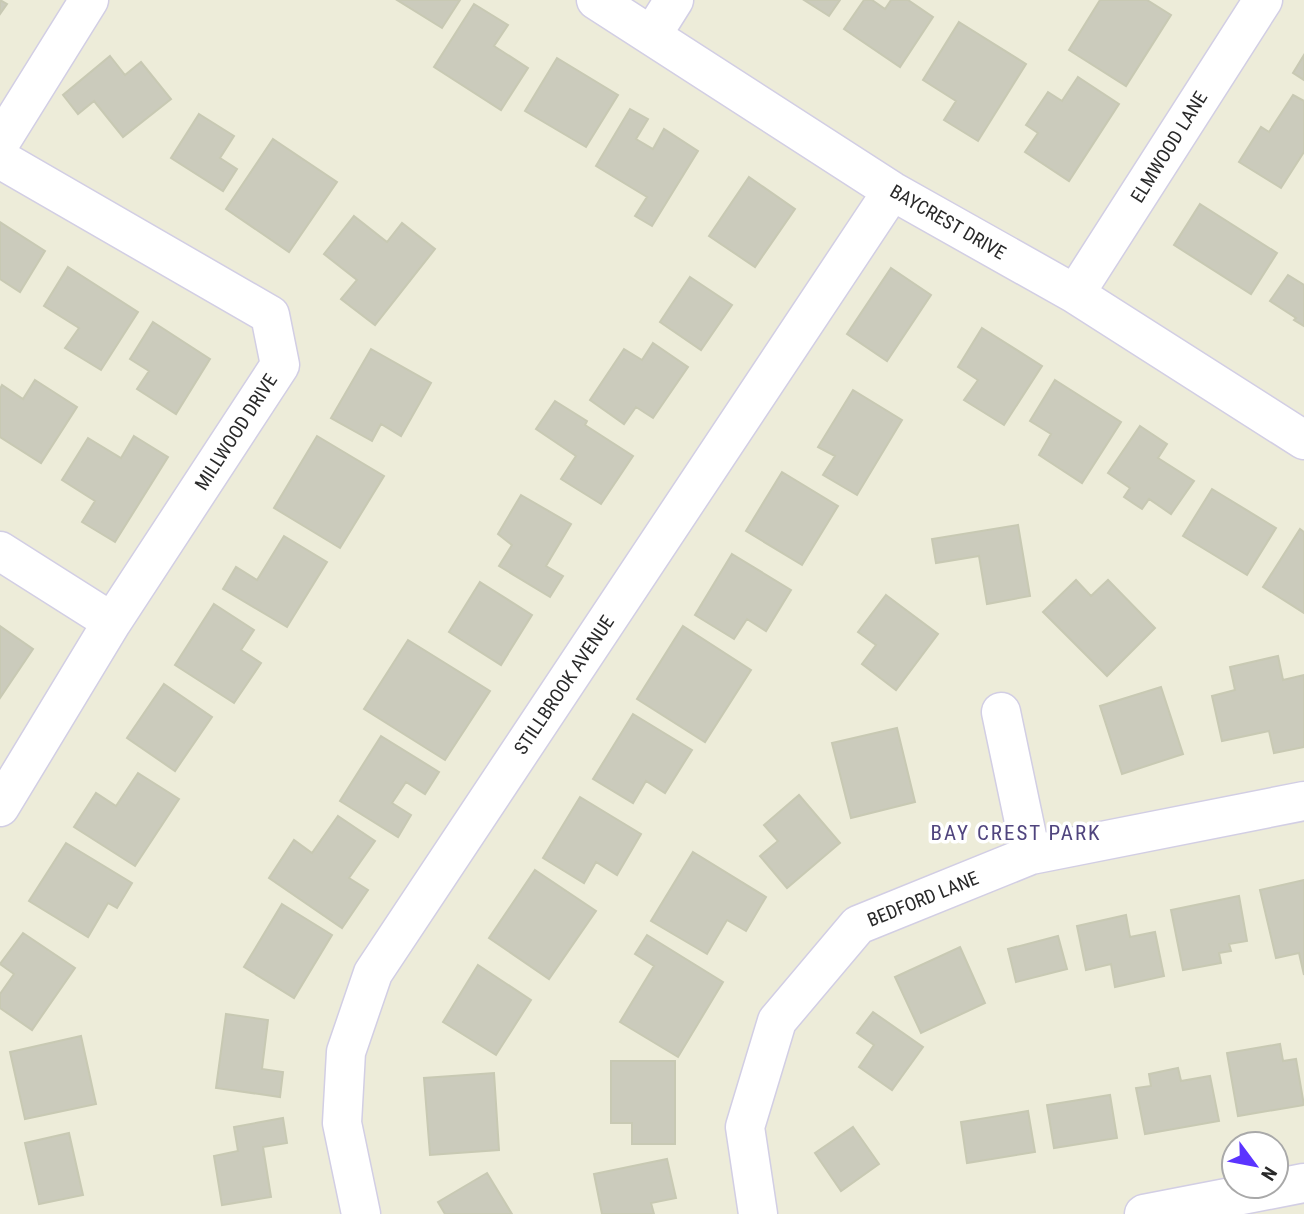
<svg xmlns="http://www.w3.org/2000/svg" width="1304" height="1214" viewBox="0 0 1304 1214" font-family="'Roboto Condensed',sans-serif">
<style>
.building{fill:#cbcbbc;stroke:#c8c9b3;stroke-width:2}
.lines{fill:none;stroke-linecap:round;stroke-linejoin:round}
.minor-casing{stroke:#d2cee4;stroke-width:41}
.minor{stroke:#fff;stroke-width:38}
.labels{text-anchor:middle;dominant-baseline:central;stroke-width:7;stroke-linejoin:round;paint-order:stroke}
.street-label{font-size:19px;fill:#292929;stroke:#fff}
.neighbourhood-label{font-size:21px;letter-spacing:2px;fill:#50457e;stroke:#fff}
</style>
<rect width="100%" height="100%" fill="#edecd9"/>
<!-- building -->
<path class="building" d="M 0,0 L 7,4 L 0,14 Z
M 397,0 L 460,0 L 442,28 Z
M 804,0 L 840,0 L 829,16 Z
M 864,0 L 872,0 L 885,9 L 891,0 L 908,0 L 933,17 L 900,67 L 844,29 Z
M 1100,0 L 1147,0 L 1171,15 L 1126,86 L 1069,50 Z
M 474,4 L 508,25 L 494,46 L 528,68 L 501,110 L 434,67 Z
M 959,22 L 1026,64 L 978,141 L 944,120 L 956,101 L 923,80 Z
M 1304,55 L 1304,80 L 1293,73 Z
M 110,56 L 125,75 L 141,62 L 171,99 L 123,137 L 94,101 L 78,114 L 63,95 Z
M 557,58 L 618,95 L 586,147 L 525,111 Z
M 1078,77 L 1119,104 L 1069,181 L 1025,152 L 1038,133 L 1026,125 L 1048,92 L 1062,101 Z
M 1293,95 L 1304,101 L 1304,152 L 1281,188 L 1239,162 L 1261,127 L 1269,132 Z
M 630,109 L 648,119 L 636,139 L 653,149 L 664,129 L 698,151 L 652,226 L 635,216 L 647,197 L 596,166 Z
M 199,114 L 234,136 L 220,158 L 237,169 L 223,191 L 171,158 Z
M 273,139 L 337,182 L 289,252 L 226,209 Z
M 749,177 L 795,209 L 755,267 L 709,236 Z
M 1200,204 L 1277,253 L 1251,294 L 1174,245 Z
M 354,216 L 387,242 L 402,223 L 435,249 L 375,325 L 341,299 L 357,280 L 324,254 Z
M 0,222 L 45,251 L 20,292 L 0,279 Z
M 68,267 L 138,312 L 101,370 L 65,348 L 79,328 L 44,306 Z
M 891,268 L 931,295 L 887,361 L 847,334 Z
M 1288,275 L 1304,285 L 1304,326 L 1294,320 L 1296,318 L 1270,301 Z
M 690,277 L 732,305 L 701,350 L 660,322 Z
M 153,322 L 210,359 L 176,414 L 137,389 L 149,371 L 130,359 Z
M 982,328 L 1042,366 L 1004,425 L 964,400 L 978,380 L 958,367 Z
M 653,343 L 688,367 L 653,418 L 636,407 L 624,424 L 590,400 L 624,349 L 642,360 Z
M 371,349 L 431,383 L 401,436 L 381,424 L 372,441 L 331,418 Z
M 35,380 L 77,407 L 41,463 L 0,437 L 0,389 L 2,385 L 23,399 Z
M 1055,380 L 1121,422 L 1082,483 L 1039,455 L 1051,434 L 1030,421 Z
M 853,390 L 902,420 L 857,495 L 823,475 L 835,456 L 818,447 Z
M 555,401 L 587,421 L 585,425 L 633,456 L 601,504 L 561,479 L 576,456 L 536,429 Z
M 1140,426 L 1167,444 L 1158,458 L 1194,481 L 1171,514 L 1149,499 L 1142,509 L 1124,497 L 1130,488 L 1108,473 Z
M 134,436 L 168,457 L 115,542 L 82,522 L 95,501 L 62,480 L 88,438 L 121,458 Z
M 317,436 L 384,476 L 340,548 L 274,508 Z
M 782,472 L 838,506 L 802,565 L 746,531 Z
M 1212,489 L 1276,528 L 1247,575 L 1183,536 Z
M 521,495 L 571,524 L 546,566 L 563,576 L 550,597 L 499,566 L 512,545 L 498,534 Z
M 1018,525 L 1030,596 L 987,604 L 979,556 L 936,563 L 932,539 Z
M 1300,529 L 1304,532 L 1304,613 L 1263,587 Z
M 284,536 L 327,562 L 287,627 L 223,589 L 236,567 L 257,580 Z
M 732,554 L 791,590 L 766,631 L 747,619 L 734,639 L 695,615 Z
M 1076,580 L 1091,596 L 1108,580 L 1155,628 L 1107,676 L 1043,612 Z
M 480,582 L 532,615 L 501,665 L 449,632 Z
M 886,595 L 938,634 L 896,690 L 862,664 L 876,645 L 858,632 Z
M 214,604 L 254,630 L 241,650 L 261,663 L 234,703 L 175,665 Z
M 0,626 L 33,649 L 0,698 Z
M 683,626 L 751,670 L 705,742 L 637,699 Z
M 408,640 L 490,691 L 445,760 L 364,709 Z
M 1278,656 L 1283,680 L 1304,675 L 1304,747 L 1274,753 L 1269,731 L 1222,741 L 1212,696 L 1235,690 L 1230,667 Z
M 164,684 L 212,717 L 175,771 L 127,738 Z
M 1161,687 L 1183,754 L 1122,774 L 1100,706 Z
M 633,714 L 692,750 L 665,793 L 646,781 L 633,803 L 593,779 Z
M 897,728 L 915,802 L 851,818 L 832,743 Z
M 381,736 L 439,772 L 425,794 L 406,782 L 392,803 L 411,815 L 398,837 L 340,801 Z
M 138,773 L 179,799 L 135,866 L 74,827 L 96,793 L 116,806 Z
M 799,795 L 840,843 L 787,888 L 760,856 L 778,841 L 764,825 Z
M 580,797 L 641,834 L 617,875 L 596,862 L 584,883 L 543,858 Z
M 338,816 L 375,841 L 349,878 L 368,890 L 342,928 L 269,878 L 294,840 L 312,853 Z
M 66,843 L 132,883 L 117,908 L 108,903 L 88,937 L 29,901 Z
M 693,852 L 766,897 L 746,931 L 727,920 L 707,954 L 651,921 Z
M 535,870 L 596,911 L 549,979 L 489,938 Z
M 1304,880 L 1304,975 L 1299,953 L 1276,958 L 1260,890 Z
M 1239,896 L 1247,941 L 1229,944 L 1231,951 L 1219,953 L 1221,963 L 1183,970 L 1171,910 Z
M 282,904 L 332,935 L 294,998 L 244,967 Z
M 1126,915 L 1130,937 L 1155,932 L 1164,976 L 1115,987 L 1111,964 L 1086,970 L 1077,926 Z
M 23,933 L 75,968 L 32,1030 L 0,1008 L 0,994 L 14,974 L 0,964 Z
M 647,935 L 723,982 L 678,1057 L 620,1022 L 654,966 L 635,954 Z
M 1058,936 L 1067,969 L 1016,982 L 1008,949 Z
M 960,947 L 985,1003 L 921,1033 L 895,977 Z
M 478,965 L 531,1000 L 496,1055 L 443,1022 Z
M 873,1012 L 923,1047 L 892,1090 L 859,1067 L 874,1045 L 857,1033 Z
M 226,1014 L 268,1020 L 262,1069 L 283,1072 L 280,1097 L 216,1088 Z
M 81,1036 L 96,1104 L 25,1119 L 10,1052 Z
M 1280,1044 L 1283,1061 L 1296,1059 L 1304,1105 L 1238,1116 L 1227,1053 Z
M 611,1061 L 675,1061 L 675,1144 L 632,1144 L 632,1123 L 611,1123 Z
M 1178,1068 L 1181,1081 L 1210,1076 L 1219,1121 L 1145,1134 L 1136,1088 L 1151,1086 L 1149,1074 Z
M 494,1073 L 499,1150 L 430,1155 L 424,1078 Z
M 1110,1095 L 1117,1138 L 1054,1148 L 1047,1105 Z
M 1028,1111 L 1035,1152 L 967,1163 L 961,1122 Z
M 283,1118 L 287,1143 L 263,1147 L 271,1197 L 222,1205 L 214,1156 L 238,1151 L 234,1127 Z
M 853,1127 L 879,1164 L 841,1191 L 815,1153 Z
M 69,1133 L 83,1195 L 39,1204 L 25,1143 Z
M 667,1159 L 676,1198 L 651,1203 L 654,1214 L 602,1214 L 594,1174 Z
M 487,1173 L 512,1214 L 445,1214 L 438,1202 Z"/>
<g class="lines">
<!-- minor casing -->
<g class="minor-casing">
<path id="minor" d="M 596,0 L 892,191 L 1075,294 L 1304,440
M 652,35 L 674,0
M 0,143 L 89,0
M 0,159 L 270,315 L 280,365 L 112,622 L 0,807
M 1075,294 L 1263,0
M 0,551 L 112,622
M 1001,712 L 1031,855
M 361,1214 L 342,1123 L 346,1052 L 373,973 L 892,191
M 758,1214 L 745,1127 L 777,1021 L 858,925 L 1031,855 L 1304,801
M 1144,1214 L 1304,1183"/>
</g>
<!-- minor -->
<use href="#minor" class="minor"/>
</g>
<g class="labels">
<!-- street labels -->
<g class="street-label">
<text transform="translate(1169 147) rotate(-58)">ELMWOOD LANE</text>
<text transform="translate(948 222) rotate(30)">BAYCREST DRIVE</text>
<text transform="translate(236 432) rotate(-57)">MILLWOOD DRIVE</text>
<text transform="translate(564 685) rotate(-56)">STILLBROOK AVENUE</text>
<text transform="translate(923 899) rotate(-22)">BEDFORD LANE</text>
</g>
<!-- neighbourhood labels -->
<g class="neighbourhood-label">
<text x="1016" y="833">BAY CREST PARK</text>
</g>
</g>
<!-- north arrow -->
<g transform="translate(1255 1165) rotate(122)"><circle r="33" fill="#ffffff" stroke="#a9a9a9" stroke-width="2"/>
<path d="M0-5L12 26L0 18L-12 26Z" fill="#5b34ff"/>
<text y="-10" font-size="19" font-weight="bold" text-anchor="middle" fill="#292929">N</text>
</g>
</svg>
